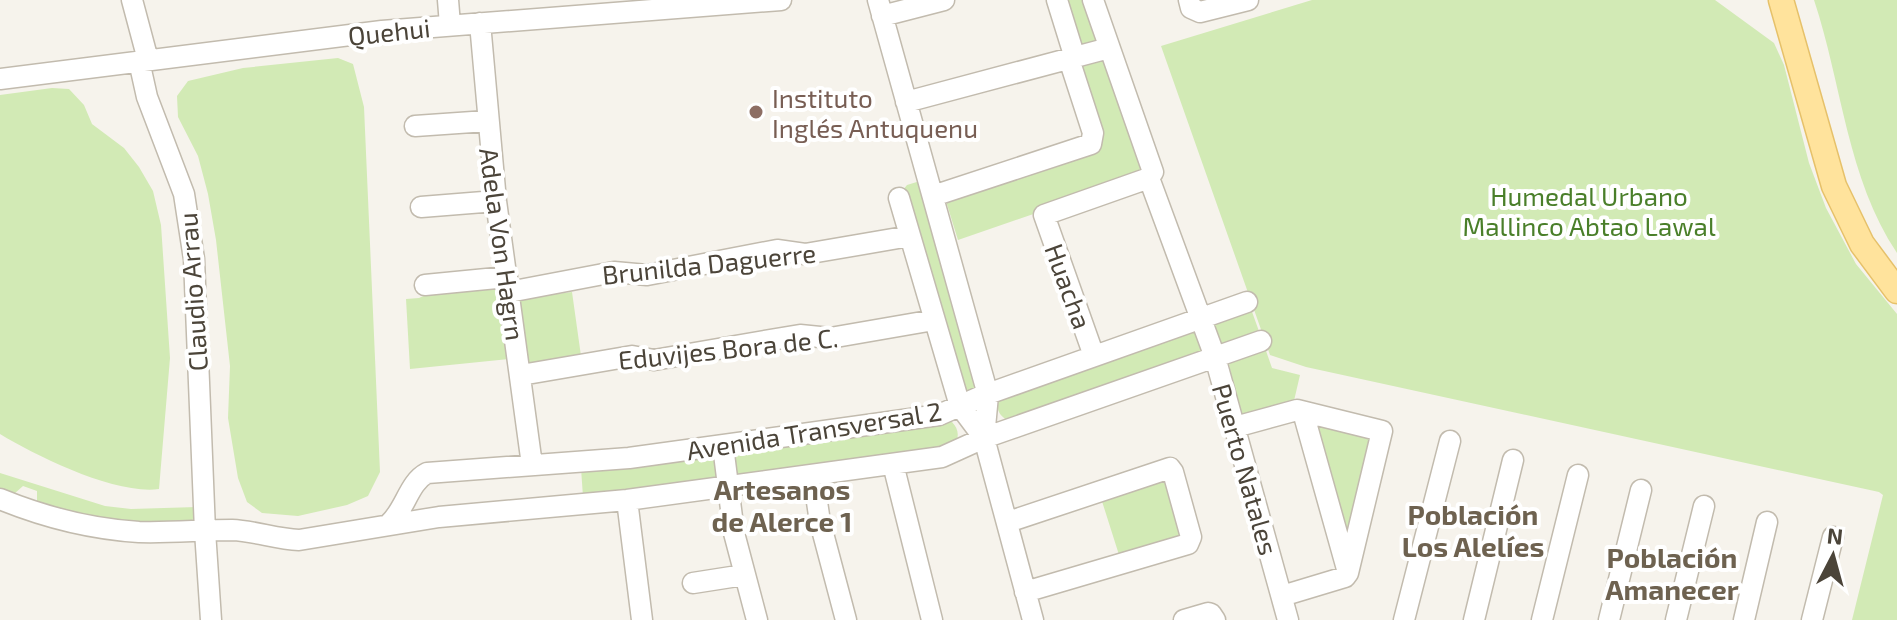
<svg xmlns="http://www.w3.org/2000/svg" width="1897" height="620" viewBox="0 0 1897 620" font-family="'Exo 2',sans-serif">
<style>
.green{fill:#d2eab5}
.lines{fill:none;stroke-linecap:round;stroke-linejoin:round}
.minor-casing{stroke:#c2bbae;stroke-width:23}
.major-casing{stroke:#e6c16a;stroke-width:27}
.minor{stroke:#fff;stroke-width:20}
.major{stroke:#ffe39c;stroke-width:24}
.education-dot{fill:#8d6e63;stroke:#fff;stroke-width:3}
.labels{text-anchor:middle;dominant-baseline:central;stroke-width:8;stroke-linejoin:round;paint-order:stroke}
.street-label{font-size:26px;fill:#4b4439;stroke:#fff}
.education-label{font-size:26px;fill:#785e54;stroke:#fff;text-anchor:start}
.park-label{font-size:26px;fill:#4a7f2a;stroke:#fff}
.neighbourhood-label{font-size:28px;font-weight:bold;fill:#6e6250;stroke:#fff}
</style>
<rect width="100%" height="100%" fill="#f6f3ec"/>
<!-- green -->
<path class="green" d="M 1060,0 L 1090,0 L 1104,40 L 1082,50 Z
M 1312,0 L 1715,0 L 1774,43 L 1784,65 L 1809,163 L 1826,208 L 1856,264 L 1897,314 L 1897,620 L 1852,620 L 1883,495 L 1879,492 L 1306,367 L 1270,355 L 1161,46 Z
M 1814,0 L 1897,0 L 1897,253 C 1847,178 1842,84 1814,0 Z
M 338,58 L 353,64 L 364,107 L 380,472 L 368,496 L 347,505 L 298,516 L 262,513 L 247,502 L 238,478 L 228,418 L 230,366 L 216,240 L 208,194 L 198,156 L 178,117 L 177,96 L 188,81 L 243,68 Z
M 1105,58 L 1147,175 L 958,240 L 945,198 L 1092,149 L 1078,66 Z
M 52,88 L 69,89 L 84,105 L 92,124 L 124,148 L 139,167 L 153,191 L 161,225 L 170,358 L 159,489 C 116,495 38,457 0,434 L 0,95 Z
M 920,181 L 978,387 L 967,395 L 903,190 L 907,185 Z
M 498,287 L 509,359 L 410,369 L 406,299 L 419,298 L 432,292 Z
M 572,292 L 581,356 L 526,364 L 517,299 Z
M 1251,309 L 1260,334 L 1217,349 L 1209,324 Z
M 1195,328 L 1203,354 L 1007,420 C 999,415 995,408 1000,399 Z
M 1265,348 L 1272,368 L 1300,375 L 1293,405 L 1241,419 L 1229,365 L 1231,361 Z
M 1312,420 L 1373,431 L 1351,544 Z
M 945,421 L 952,422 C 959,429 960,438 953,446 L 741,478 L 736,475 L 733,457 L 736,452 Z
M 712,456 L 716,460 L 718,476 L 715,480 L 583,497 L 581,468 Z
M 0,473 L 105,506 L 131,509 L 197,507 L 192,522 L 124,523 L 41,505 L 37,502 L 37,491 L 23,486 L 14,494 L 0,492 Z
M 1164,473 L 1186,535 L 1120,558 L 1100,495 Z"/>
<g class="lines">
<!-- minor casing -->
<g class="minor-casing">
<path id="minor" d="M 132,0 L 148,60
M 448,0 L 450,25
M 878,0 L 988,395 L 984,438 L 1033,620
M 1057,0 L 1075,58
M 1093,0 L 1153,172 L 1149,178
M 1189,0 L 1191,8 L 1200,12 L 1248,0
M 882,16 L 944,0
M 480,23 L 496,201 L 532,465
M 139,61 L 147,97 L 184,194 L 194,259 L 205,531 L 211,620
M 0,79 L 382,31 L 781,0
M 906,102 L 1109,48
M 415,126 L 487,121
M 1149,178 L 1215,357 L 1288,620
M 933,196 L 1091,144 L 1093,133 L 1069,59
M 899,198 L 960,406 L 984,438
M 421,207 L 496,201
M 425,285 L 507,277
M 509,292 L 614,272 L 647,275 L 777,250 L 805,254 L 910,236
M 1094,356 L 1044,215 L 1149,178
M 521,375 L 632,356 L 654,360 L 800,335 L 830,338 L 934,320
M 1303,412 L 1347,569
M 1235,427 L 1297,410 L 1382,431 L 1348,573 L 1345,577 L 1282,596
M 723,446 L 734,533 L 757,620
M 893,464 L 932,620
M 813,475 L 820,522 L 846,620
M 0,499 C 44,517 91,529 139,532 C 170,533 201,530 232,530 C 255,531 276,539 299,540 L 439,517 L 627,500 L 942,457 L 984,438 L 1261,341
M 627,500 L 642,620
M 1008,522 L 1170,468 L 1173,472 L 1191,537 L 1188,544 L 1025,592
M 389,524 C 405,510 409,482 427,473 L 629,458 L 939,415 L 982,396 L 1247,302
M 693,583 L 744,575
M 1184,620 L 1208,613 L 1211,614 L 1215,620
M 1404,620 L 1450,441
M 1474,620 L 1513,460
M 1542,620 L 1578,475
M 1609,620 L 1641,490
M 1676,620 L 1704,506
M 1744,620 L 1767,522
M 1812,620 L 1833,537"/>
</g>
<!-- major casing -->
<g class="major-casing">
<path id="major" d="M 1781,0 L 1834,186 L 1862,244 L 1897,291"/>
</g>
<!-- minor -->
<use href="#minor" class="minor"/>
<!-- major -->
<use href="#major" class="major"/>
</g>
<!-- markers -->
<circle class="education-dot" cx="756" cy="112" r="8"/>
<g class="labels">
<!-- street labels -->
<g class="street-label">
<text transform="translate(389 31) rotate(-6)">Quehui</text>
<text transform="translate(503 244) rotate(82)">Adela Von Hagrn</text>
<text transform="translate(709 263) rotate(-6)">Brunilda Daguerre</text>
<text transform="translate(1069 286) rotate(70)">Huacha</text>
<text transform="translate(192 292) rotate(-94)">Claudio Arrau</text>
<text transform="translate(728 348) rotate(-6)">Eduvijes Bora de C.</text>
<text transform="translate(814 430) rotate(-9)">Avenida Transversal 2</text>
<text transform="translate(1246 469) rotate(74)">Puerto Natales</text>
</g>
<!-- education labels -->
<g class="education-label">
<text x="772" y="97">Instituto<tspan x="772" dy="30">Inglés Antuquenu</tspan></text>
</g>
<!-- park labels -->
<g class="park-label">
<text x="1589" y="195">Humedal Urbano<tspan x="1589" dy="30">Mallinco Abtao Lawal</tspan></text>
</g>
<!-- neighbourhood labels -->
<g class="neighbourhood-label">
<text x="782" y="489">Artesanos<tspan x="782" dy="32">de Alerce 1</tspan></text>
<text x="1473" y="514">Población<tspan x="1473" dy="32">Los Alelíes</tspan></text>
<text x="1672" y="557">Población<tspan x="1672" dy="32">Amanecer</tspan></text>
</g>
</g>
<!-- north arrow -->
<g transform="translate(1833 556) rotate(6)" stroke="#ffffff" stroke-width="6" paint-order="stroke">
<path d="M0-6L14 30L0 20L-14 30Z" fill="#4b4439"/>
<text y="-12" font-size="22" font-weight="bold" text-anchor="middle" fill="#4b4439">N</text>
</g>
</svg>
